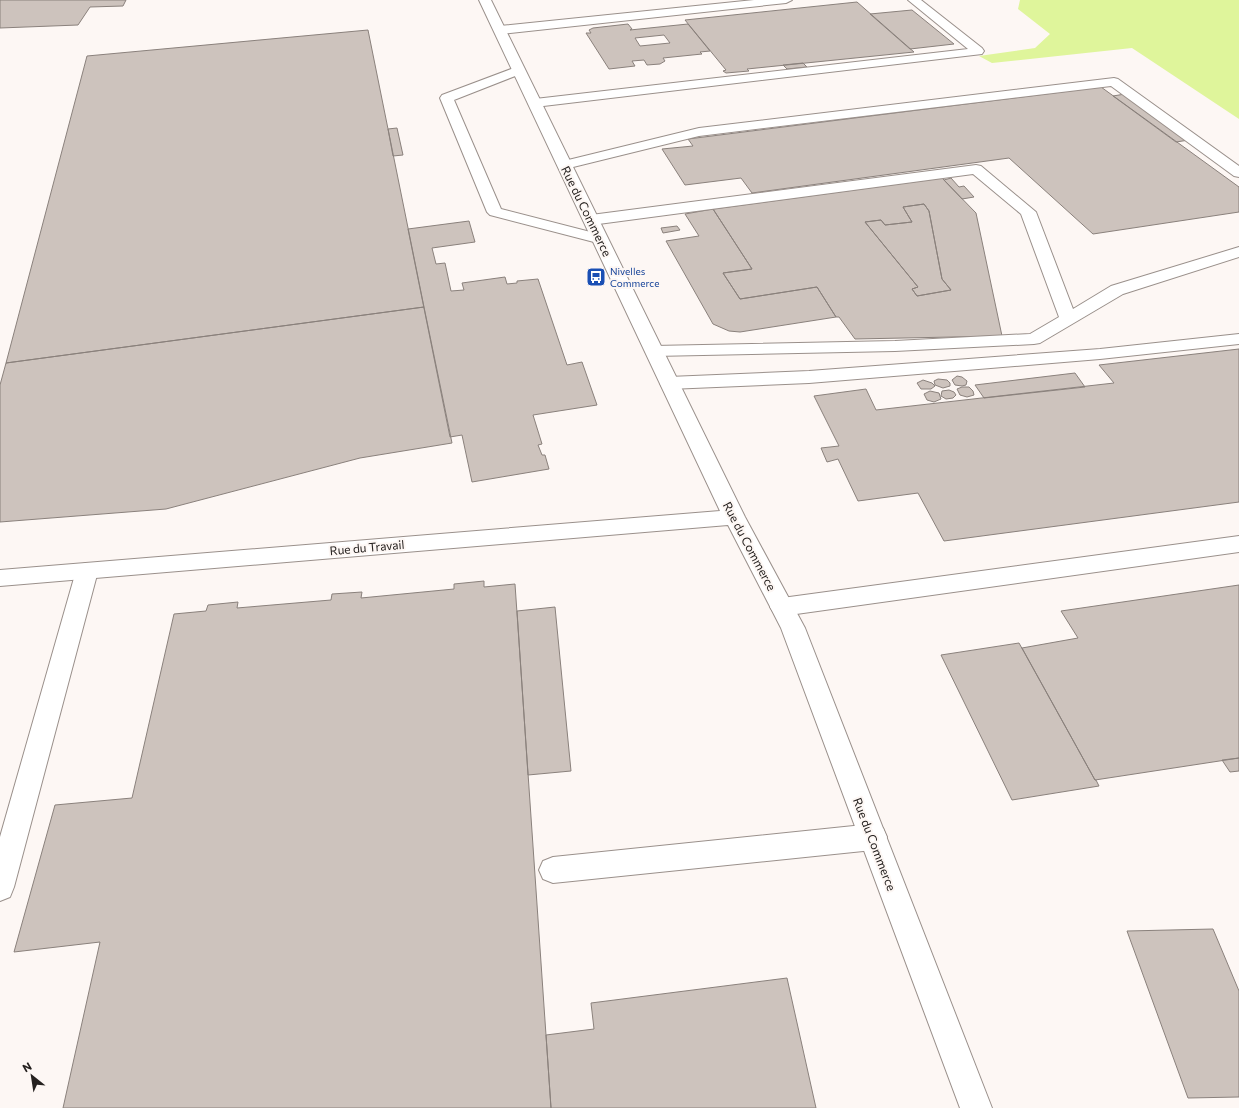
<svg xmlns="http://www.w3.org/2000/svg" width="1239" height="1108" viewBox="0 0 1239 1108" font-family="Commissioner,sans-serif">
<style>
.green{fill:#dff59b}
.building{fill:#cdc3bd;stroke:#8a817c;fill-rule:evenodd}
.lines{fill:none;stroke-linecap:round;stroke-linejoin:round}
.lane-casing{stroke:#9a908b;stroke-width:2}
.street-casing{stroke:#9a908b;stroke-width:2}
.lane{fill:#fff;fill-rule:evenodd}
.street{fill:#fff;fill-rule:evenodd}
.labels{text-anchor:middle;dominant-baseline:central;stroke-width:4;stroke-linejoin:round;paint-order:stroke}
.far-transit-label{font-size:10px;fill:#164399;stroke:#fdf7f4;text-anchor:start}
.street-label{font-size:12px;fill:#25211f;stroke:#fdf7f4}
</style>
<rect width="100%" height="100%" fill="#fdf7f4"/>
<!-- green -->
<path class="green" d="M 1020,0 L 1239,0 L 1239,119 L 1132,48 L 992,63 L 979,56 L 1035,48 L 1050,34 L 1018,9 Z"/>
<!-- building -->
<path class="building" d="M 0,0 L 126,0 L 123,6 L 90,7 L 78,25 L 0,28 Z
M 857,2 L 914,52 L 747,69 L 749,71 L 726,73 L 723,71 L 726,70 L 685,20 Z
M 912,10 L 954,44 L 910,49 L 870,14 Z
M 628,24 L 632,29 L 630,30 L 688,24 L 710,51 L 700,52 L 702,54 L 663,58 L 665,61 L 660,64 L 647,65 L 644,60 L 632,61 L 635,66 L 609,69 L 586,33 L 591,33 L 589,30 L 593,28 ZM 664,35 L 670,43 L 640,46 L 635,38 Z
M 368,30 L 424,307 L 6,363 L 87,56 Z
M 803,63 L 807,67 L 787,69 L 783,65 Z
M 1101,87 L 1239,187 L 1239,212 L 1093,234 L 1009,158 L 752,193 L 741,178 L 685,185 L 662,149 L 693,146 L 688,139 Z
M 1125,94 L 1189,140 L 1176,142 L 1113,96 Z
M 397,128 L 403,155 L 393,156 L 388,129 Z
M 942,178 L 976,213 L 1002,336 L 855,339 L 839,317 L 836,317 L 817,287 L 740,299 L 723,273 L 752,269 L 713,209 ZM 924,204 L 929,211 L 942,279 L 951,290 L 917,296 L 912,289 L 918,287 L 865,222 L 881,220 L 885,225 L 912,222 L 903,207 Z
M 951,178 L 959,187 L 964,186 L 974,197 L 962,199 L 944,180 Z
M 924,204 L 929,211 L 942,279 L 951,290 L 917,296 L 912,289 L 918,287 L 865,222 L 881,220 L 885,225 L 912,222 L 903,207 Z
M 713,209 L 752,269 L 723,273 L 740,299 L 817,287 L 836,317 L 740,332 L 729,331 L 713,324 L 666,241 L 699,236 L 685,214 Z
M 469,221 L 475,242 L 432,248 L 436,264 L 445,263 L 451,291 L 464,290 L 462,283 L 505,277 L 507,284 L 517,283 L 517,281 L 538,279 L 567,365 L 582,362 L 597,405 L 533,415 L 542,444 L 538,445 L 542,455 L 545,455 L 549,469 L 472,482 L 462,435 L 450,437 L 408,229 Z
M 677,226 L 680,230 L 663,233 L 661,228 Z
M 424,307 L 452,443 L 360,458 L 166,509 L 0,522 L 0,385 L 6,363 Z
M 1239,349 L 1239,502 L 944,541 L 918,493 L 858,501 L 838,459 L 827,462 L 821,448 L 839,446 L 814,396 L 866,389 L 876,410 L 1114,383 L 1099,365 Z
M 1075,373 L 1085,387 L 984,398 L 975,385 Z
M 957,376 L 962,377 L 967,381 L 966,385 L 962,386 L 955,385 L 952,380 Z
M 938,379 L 947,380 L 950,383 L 950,386 L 943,388 L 935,385 L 934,381 Z
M 923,380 L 932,383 L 935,386 L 931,389 L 921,389 L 917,383 Z
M 962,387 L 969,387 L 973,391 L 974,395 L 967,397 L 960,395 L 957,389 Z
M 949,390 L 954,392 L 956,395 L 953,398 L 946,399 L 941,396 L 942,391 Z
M 930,391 L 939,393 L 941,399 L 934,402 L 927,400 L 924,394 Z
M 484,581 L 484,587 L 515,584 L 551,1108 L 63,1108 L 100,942 L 14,952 L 55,805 L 132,798 L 174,614 L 206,611 L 208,605 L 238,602 L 237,608 L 331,600 L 332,594 L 362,592 L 361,598 L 454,589 L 454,584 Z
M 1239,585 L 1239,758 L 1095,780 L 1022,648 L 1078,638 L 1061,611 Z
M 555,607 L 571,771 L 528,775 L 517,611 Z
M 1019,643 L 1095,780 L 1096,780 L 1099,786 L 1012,800 L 941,655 Z
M 1239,758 L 1239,771 L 1230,772 L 1222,760 Z
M 1213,929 L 1239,991 L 1239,1097 L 1188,1098 L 1127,931 Z
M 787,978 L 816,1108 L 551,1108 L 546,1035 L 594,1029 L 591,1003 Z"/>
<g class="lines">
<!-- lane casing -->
<g class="lane-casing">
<path id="lane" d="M 754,0 L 792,0 L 786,3 L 500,34 L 496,32 L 494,30 L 496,28 L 500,26 Z
M 908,0 L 921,0 L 982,48 L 984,51 L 982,54 L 535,107 L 530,106 L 528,103 L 530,100 L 535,99 L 968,49 Z
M 519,66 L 523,67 L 525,70 L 523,73 L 454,100 L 501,209 L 606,236 L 608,239 L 606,242 L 600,244 L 594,242 L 490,215 L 487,212 L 440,98 L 442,95 Z
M 1114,78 L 1118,79 L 1239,166 L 1239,177 L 1234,176 L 1111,86 L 699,136 L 565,169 L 560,168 L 558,165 L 560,162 L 699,128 Z
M 976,165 L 981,166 L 1036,212 L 1073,309 L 1111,286 L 1239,247 L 1239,257 L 1123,294 L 1040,343 L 1034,344 L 895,351 L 654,356 L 648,355 L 645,351 L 648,347 L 654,346 L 895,341 L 1030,334 L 1059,317 L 1021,214 L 973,174 L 591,225 L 586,223 L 583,220 L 586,217 L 591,215 Z
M 1239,334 L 1239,344 L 1100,359 L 809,383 L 669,389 L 662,387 L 660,383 L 662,379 L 669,377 L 809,371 L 1100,349 Z
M 1239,536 L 1239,552 L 782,616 L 774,613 L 770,607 L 774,601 L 782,598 Z
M 87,563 L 95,565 L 98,571 L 14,887 L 10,897 L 0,901 L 0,837 L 76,571 L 79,565 Z
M 873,824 L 883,828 L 887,837 L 883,846 L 873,850 L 553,883 L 543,879 L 539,870 L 543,861 L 553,857 Z"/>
</g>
<!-- street casing -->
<g class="street-casing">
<path id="street" d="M 479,0 L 491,0 L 745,517 L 805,628 L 992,1108 L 960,1108 L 781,628 L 728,525 L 0,586 L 0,570 L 720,511 Z"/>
</g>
<!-- lane -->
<use href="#lane" class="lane"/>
<!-- street -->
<use href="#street" class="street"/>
</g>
<!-- icons -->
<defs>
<g id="bus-square" transform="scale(1)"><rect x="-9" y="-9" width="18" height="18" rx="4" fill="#1a4fb4" stroke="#fdf7f4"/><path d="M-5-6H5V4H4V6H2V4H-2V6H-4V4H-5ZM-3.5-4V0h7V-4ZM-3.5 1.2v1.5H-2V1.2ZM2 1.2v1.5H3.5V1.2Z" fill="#fff"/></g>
</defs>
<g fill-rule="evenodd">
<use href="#bus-square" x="596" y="277"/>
</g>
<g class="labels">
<!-- far-transit labels -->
<g class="far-transit-label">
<text x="610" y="271">Nivelles<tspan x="610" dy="12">Commerce</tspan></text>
</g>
<!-- street labels -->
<g class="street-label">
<text transform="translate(587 211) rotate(64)">Rue du Commerce</text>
<text transform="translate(750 546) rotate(62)">Rue du Commerce</text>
<text transform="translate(367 547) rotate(-5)">Rue du Travail</text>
<text transform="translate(875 844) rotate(69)">Rue du Commerce</text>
</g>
</g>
<!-- north arrow -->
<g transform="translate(32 1076) rotate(330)" stroke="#fdf7f4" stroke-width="3" paint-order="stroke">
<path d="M0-3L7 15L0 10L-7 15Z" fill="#25211f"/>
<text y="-6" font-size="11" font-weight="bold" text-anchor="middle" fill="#25211f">N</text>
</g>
</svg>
